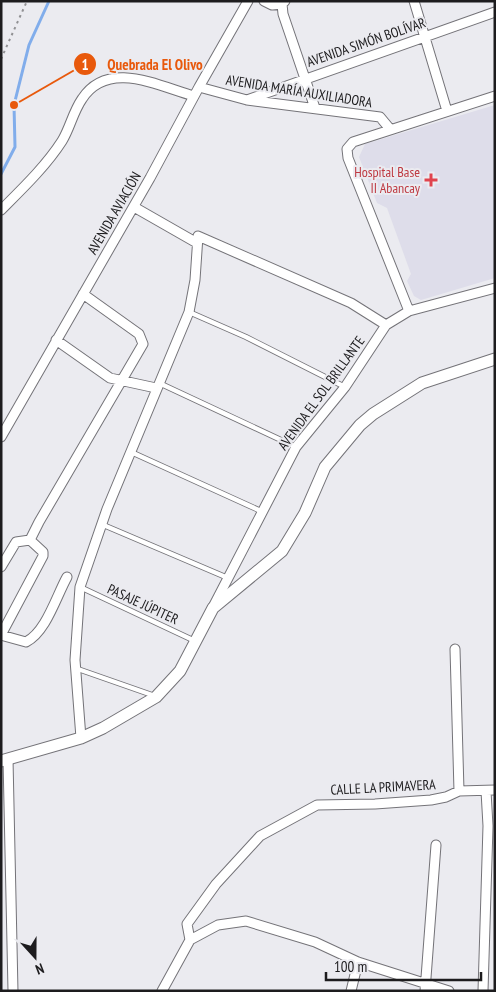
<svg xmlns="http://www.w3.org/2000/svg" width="496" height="992" viewBox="0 0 496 992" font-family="'PT Sans Narrow',sans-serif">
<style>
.built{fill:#deddea}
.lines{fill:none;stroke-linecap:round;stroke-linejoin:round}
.stream{stroke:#81adeb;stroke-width:3}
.service-casing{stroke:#747378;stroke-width:6}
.minor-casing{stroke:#747378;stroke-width:11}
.tertiary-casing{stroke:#747378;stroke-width:13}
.path{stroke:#919194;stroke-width:2;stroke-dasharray:2.5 4;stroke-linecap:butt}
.service{stroke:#fff;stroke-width:4.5}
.minor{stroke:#fff;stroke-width:9}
.tertiary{stroke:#fff;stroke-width:11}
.health-dot{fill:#e0444e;stroke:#ebebf0;stroke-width:2}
.labels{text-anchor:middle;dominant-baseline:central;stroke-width:4;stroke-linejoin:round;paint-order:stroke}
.street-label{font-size:14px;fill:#1d1c1e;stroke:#ebebf0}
.health-label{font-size:14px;fill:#be3a42;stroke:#ebebf0;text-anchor:end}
.leader{fill:none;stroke:#e8590c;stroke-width:2}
.callout-dot{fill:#e8590c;stroke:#ebebf0;stroke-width:2}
.mark-label{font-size:15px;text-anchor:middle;font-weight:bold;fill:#fff}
.callout-label{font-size:15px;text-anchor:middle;font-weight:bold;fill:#e8590c;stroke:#ebebf0;stroke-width:4;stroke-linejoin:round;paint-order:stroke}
</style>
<rect width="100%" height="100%" fill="#ebebf0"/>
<!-- built -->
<path class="built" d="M 495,105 L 495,278 L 421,300 L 414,296 L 407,281 L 411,274 L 387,208 L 377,203 L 359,157 L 365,144 Z"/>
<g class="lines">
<!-- stream -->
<path class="stream" d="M 1,174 L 15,147 L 14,105 L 29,45 L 49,1"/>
<!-- service casing -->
<g class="service-casing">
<path id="service" d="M 189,312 L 246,337 L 345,387
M 159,383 L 296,447
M 131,452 L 263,512
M 101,524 L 228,578
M 80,587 L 195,641
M 75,668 L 155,696"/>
</g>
<!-- minor casing -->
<g class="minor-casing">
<path id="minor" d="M 264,1 L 272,5 L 282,4 L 285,1
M 414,1 L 447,111
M 282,4 L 283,14 L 315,108
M 199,87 L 247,100 L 380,117 L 390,129
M 247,100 L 495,12
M 134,207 L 197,243
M 1,210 C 22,189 46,166 62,141 C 70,128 73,112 82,99 C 108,59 158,86 194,96
M 409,311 L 348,158 L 347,149 L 353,142 L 495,96
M 56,340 L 110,378 L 156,388
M 1,437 L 150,178 L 199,87 L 248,1
M 1,567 L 16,542 L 30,540
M 213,607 L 296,447 L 345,387 L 386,325 L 409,311 L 495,288
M 1,635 L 43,556 L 43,552 L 30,540 L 39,522 L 143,344 L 139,334 L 83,294
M 1,635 L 26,642 C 46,632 56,597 67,577
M 455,649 L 459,791
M 81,738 L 75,660 L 80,587 L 107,509 L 189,312 L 195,280 L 198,236 L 351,303 L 386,325
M 8,759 L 13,991
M 190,940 L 187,924 L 216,884 L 260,836 L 317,805 L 375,804 L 431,800 L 446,797 L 459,791 L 495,790
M 162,991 L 190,940 L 218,925 L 246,921 L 315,942 L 358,962 L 449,991
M 351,991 L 358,962
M 425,991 L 436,845
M 483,991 L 488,826 L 486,791"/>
</g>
<!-- tertiary casing -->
<g class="tertiary-casing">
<path id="tertiary" d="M 1,761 L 81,738 L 103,728 L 156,697 L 180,671 L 213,608 L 282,551 L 305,513 L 325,467 L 360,425 L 373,414 L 422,383 L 495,359"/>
</g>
<!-- path -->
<path class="path" d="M 1,59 L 27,1"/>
<!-- service -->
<use href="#service" class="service"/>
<!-- minor -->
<use href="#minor" class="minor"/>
<!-- tertiary -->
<use href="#tertiary" class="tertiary"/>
</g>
<!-- markers -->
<path class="health-dot" d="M428.5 172.5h5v5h5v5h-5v5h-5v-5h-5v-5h5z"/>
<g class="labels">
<!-- street labels -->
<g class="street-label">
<text transform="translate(366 42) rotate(-19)">AVENIDA SIMÓN BOLÍVAR</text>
<text transform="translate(299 91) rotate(9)">AVENIDA MARÍA AUXILIADORA</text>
<text transform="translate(114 213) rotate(-60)">AVENIDA AVIACIÓN</text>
<text transform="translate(321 393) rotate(-54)">AVENIDA EL SOL BRILLANTE</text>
<text transform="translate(143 604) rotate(25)">PASAJE JÚPITER</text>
<text transform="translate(383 787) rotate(-3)">CALLE LA PRIMAVERA</text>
</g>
<!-- health labels -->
<g class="health-label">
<text x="420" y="172">Hospital Base<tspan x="420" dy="16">II Abancay</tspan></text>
</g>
</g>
<!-- callouts -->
<path class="leader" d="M14 105L85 64"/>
<g class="callout-dot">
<circle cx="14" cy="105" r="5"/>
<circle cx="85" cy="64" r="12"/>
</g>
<g class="mark-label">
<text x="85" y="70">1</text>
</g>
<g class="callout-label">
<text x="155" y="70">Quebrada El Olivo</text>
</g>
<!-- border -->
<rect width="496" height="992" fill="none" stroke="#1d1c1e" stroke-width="5"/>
<!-- north arrow -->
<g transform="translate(35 957) rotate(159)" stroke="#ebebf0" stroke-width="4" paint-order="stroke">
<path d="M0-4L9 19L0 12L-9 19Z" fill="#1d1c1e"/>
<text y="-8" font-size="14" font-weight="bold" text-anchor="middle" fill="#1d1c1e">N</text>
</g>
<!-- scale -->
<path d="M326 972v8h155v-8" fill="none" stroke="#1d1c1e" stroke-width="2.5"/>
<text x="334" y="972" font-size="15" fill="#1d1c1e" stroke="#ebebf0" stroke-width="4" paint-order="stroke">100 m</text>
</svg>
